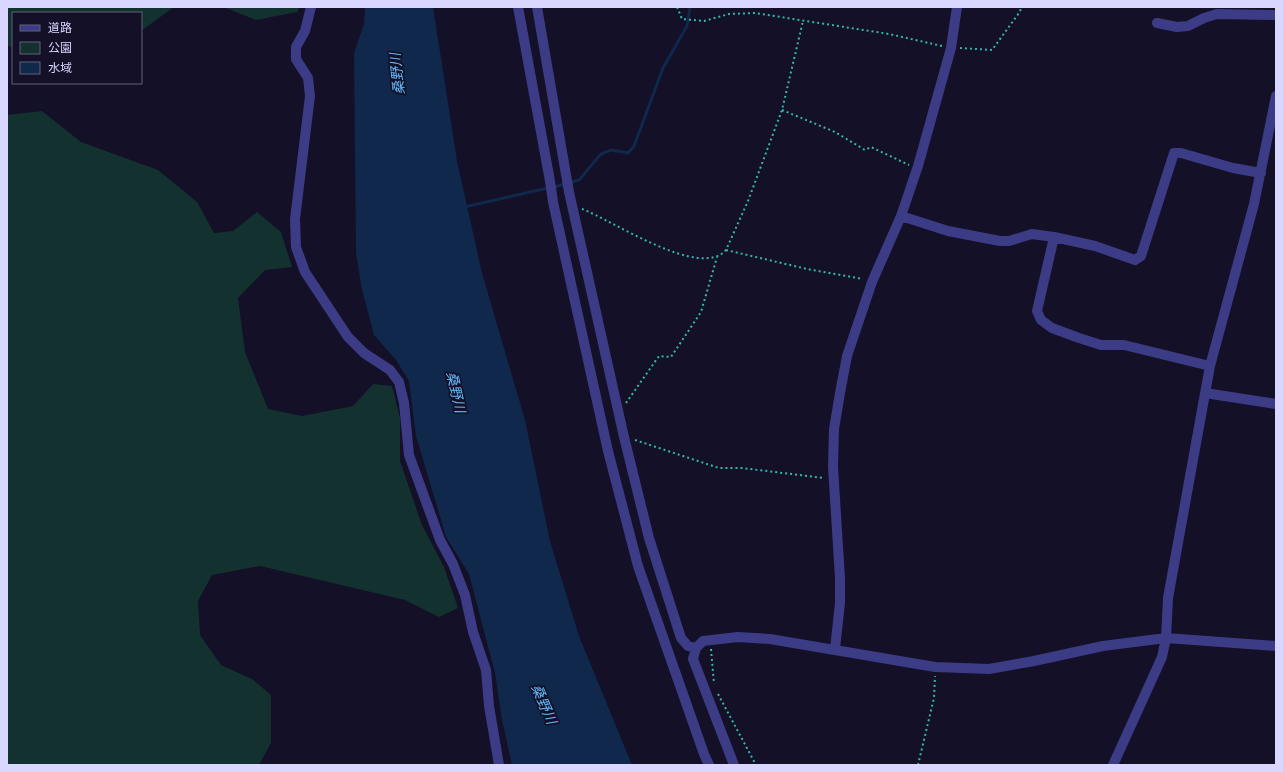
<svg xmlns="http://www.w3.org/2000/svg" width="1283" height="772" viewBox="0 0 1283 772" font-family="Poppins,'Noto Sans JP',sans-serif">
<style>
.green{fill:#13312f}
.water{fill:#0f284c}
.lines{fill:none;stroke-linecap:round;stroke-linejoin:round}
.stream{stroke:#0f284c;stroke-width:3}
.path{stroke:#31b8ab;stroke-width:2;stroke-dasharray:2 3;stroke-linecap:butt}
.minor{stroke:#3c3b85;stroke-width:10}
.labels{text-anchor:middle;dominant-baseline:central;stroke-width:3.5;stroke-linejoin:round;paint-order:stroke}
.water-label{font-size:14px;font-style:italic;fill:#65bbfd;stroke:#131027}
</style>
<rect width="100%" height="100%" fill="#131027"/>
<!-- green -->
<path class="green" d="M 7,7 L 174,7 L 141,31 L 141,13 L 13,13 L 13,47 L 7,46 Z
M 223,7 L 300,7 L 297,12 L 256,20 Z
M 42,111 L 81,142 L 158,170 L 197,202 L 214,233 L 233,231 L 257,212 L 281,232 L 292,267 L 265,270 L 238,298 L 245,352 L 268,409 L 302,416 L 353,406 L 373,384 L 392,386 L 400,418 L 400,461 L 422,525 L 444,567 L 458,608 L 439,617 L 405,600 L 260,566 L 212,575 L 198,601 L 200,635 L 221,665 L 252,679 L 271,695 L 271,743 L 259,765 L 7,765 L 7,115 Z"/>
<!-- water -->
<path class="water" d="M 365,7 L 433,7 L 457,161 L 482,273 L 525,420 L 550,541 L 579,636 L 632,765 L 512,765 L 502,720 L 495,673 L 469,574 L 446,537 L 416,436 L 409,381 L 396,360 L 374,335 L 362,290 L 356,253 L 354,53 L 364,24 Z"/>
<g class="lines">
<!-- stream -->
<path class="stream" d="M 554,187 L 579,180 L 601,154 L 611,150 L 628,153 L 634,146 L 663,68 L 687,26 L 690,7
M 464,207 L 548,188"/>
<!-- path -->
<path class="path" d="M 677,7 L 682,19 L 704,21 L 729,14 L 755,13 L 889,34 L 942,46
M 960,48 L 992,50 L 1019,13 L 1022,7
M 782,110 L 835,132 L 865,150 L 871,147 L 909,165
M 582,209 C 612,220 700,280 726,250 L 748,201 L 782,110 L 803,21
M 726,250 L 807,269 L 863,279
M 626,403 L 659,356 L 671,357 L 701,312 L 717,257
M 635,440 L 719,468 L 742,468 L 824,478
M 711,649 L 714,684
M 718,694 L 756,765
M 918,765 L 934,698 L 935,676"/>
<!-- minor -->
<path class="minor" d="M 311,7 L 305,31 L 296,47 L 296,59 L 308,78 L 310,96 L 295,219 L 296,247 L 305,272 L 348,337 L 364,353 L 390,370 L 399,382 L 404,403 L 409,455 L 440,540 L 453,564 L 465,595 L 473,632 L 486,670 L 489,706 L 499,765
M 518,7 L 550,181 L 553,202 L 608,451 L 638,566 L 704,754 L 709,765
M 537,7 L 569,192 L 624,437 L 649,538 L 681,638 L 688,646 L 696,648
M 1157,23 L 1177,27 L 1188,26 L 1204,18 L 1217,14 L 1276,15
M 901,216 L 948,231 L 1000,241 L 1009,241 L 1032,234 L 1054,237 L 1095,246 L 1135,260 L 1141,256 L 1174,153 L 1181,153 L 1233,168 L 1261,173
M 1054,237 L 1037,311 L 1041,320 L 1052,328 L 1079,338 L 1101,345 L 1124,345 L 1210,366
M 1205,393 L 1276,404
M 835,649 L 840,603 L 840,578 L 833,467 L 834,429 L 840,393 L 847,356 L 872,282 L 901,216 L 918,166 L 951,48 L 957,7
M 734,765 L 693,659 L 696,648 L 703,641 L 738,637 L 770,639 L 935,667 L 989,669 L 1034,661 L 1103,646 L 1166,638 L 1276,646
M 1113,765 L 1162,657 L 1166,638 L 1168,598 L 1210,366 L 1254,204 L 1276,96"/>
</g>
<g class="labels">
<!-- water labels -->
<g class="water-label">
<text transform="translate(397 74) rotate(-96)">桑野川</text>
<text transform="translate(456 392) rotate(77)">桑野川</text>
<text transform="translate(544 704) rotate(66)">桑野川</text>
</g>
</g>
<!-- border -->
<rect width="1283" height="772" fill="none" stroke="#d9d6ff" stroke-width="16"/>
<!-- legend -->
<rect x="12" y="12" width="130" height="72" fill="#131027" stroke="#625f7d"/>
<rect x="20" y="25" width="20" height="6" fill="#3c3b85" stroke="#625f7d"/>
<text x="48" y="32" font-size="12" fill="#d9d6ff">道路</text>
<rect x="20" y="42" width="20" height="12" fill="#13312f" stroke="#625f7d"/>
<text x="48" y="52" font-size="12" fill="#d9d6ff">公園</text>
<rect x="20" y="62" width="20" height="12" fill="#0f284c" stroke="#625f7d"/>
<text x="48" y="72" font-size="12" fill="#d9d6ff">水域</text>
</svg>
